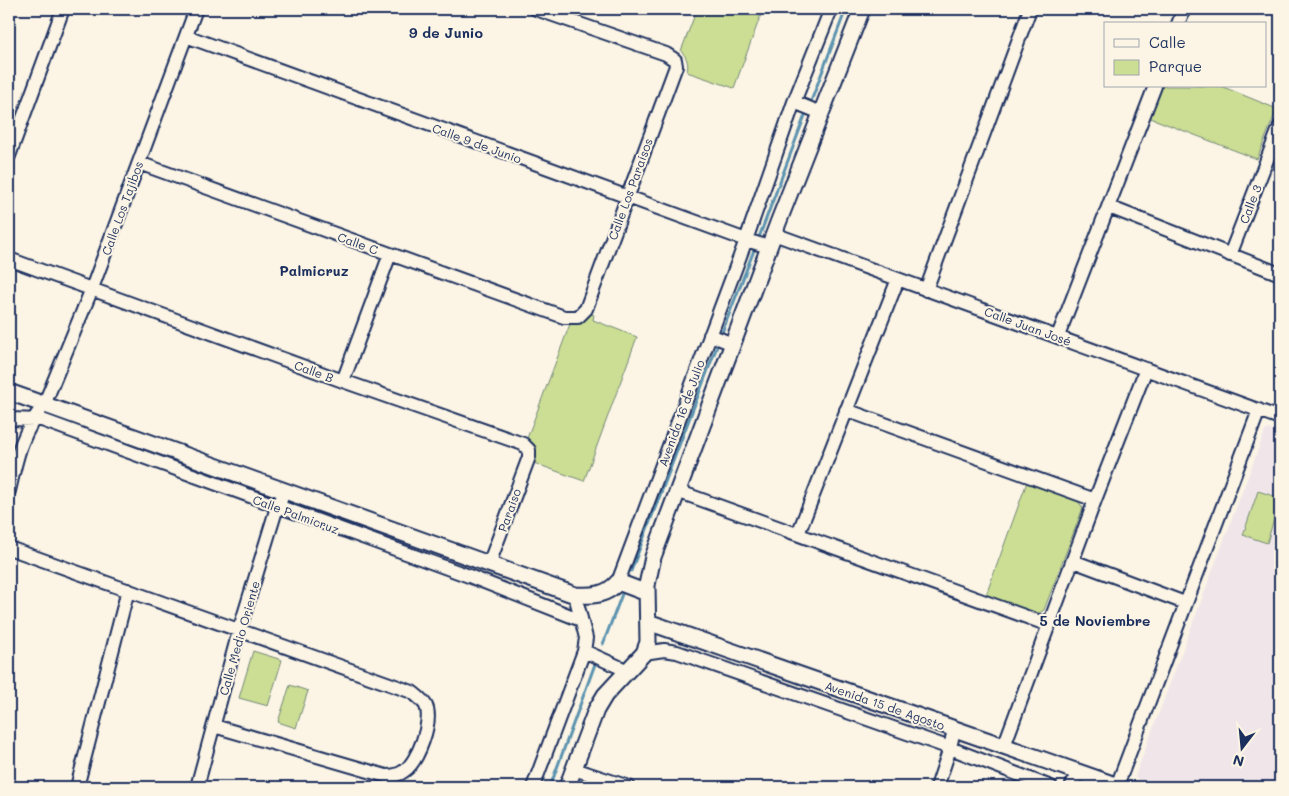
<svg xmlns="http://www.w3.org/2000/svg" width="1289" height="796" viewBox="0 0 1289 796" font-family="Mali,sans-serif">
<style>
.built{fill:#f0e6e9}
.green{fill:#cbde93;stroke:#738678}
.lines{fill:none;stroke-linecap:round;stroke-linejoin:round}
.stream{stroke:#5c93b0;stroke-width:3}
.minor-casing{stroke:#1b2f5e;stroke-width:16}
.tertiary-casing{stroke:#1b2f5e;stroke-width:19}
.minor{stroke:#fcf5e5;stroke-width:12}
.tertiary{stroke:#fcf5e5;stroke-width:15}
.labels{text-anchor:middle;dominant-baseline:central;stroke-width:4;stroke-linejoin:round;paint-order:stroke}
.street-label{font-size:12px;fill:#1b2f5e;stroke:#fcf5e5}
.neighbourhood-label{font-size:14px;font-weight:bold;fill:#1b2f5e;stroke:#fcf5e5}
</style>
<rect width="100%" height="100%" fill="#fcf5e5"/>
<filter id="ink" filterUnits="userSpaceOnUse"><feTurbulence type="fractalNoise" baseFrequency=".02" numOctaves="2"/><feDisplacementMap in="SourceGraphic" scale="10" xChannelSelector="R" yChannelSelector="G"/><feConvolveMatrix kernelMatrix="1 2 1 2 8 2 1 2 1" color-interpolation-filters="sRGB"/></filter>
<g filter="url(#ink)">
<!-- built -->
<path class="built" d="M 1269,429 L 1280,433 L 1280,787 L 1159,787 L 1138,780 L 1135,776 L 1265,431 Z"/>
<!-- green -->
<path class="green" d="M 697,9 L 763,9 L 734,88 L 687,72 C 689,64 687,57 681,51 Z
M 1160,86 L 1221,86 L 1277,109 L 1257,159 L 1148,117 Z
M 588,313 L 594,315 L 593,320 L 637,337 L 584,481 L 531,462 L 526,441 L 570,324 L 578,323 Z
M 1027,482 L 1078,501 L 1083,508 L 1044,610 L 1038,614 L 986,595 Z
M 1258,491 L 1280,498 L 1267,543 L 1243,535 Z
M 253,651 L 282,660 L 268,706 L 239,698 Z
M 290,685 L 308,691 L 296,728 L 278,722 Z"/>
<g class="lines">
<!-- stream -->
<path class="stream" d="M 810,104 L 846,9
M 758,240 L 807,110
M 721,335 L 756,245
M 631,571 L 719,341
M 603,644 L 622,594
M 550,787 L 595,664"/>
<!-- minor casing -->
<g class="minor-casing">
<path id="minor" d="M 1178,24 L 1184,9
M 186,36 L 746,240 L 769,247
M 794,102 L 821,113
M 9,156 L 63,9
M 139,163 L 564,317 L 578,317 L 586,309 L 676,66 L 675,60 L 666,54 L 536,9
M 1109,207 L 1280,274
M 774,234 L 1280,418
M 1230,255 L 1280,126
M 9,259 L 343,381 L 523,444 L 529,450 L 529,457 L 489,564
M 926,290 L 1030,9
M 710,335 L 733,344
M 1058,336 L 1155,86
M 343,381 L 390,254
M 846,410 L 1095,500
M 9,419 L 42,420 L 469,576 L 581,620
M 9,491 C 17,456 21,434 44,405 L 91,291 L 196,9
M 677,491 L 1049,625
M 798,534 L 898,279
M 9,548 L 412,692 C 417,696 423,700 426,706 C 433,721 418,762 404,771 C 399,775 392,776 386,776 L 214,726
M 1073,561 L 1185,603
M 618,582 L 746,240 L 794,102 L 831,9
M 584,651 L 628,671
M 644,653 L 664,650 L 677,652 L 950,748 L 1051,787
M 1004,746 L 1095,500 L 1146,369
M 574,769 L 629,787
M 1117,786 L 1259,410
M 77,787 L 128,590
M 197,787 L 239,631 L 277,507 L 281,500
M 533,787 L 584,651 L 586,638 L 575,595
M 937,787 L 950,748 L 954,729
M 1071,787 L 1078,772"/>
</g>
<!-- tertiary casing -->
<g class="tertiary-casing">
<path id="tertiary" d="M 9,392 L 575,595 C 592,596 606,596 618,582 L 647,593
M 648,622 L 1121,787
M 567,787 L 596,710 L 605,695 L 644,653 L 648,642 L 647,585 L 653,557 L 778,223 L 862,9"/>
</g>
<!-- minor -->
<use href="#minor" class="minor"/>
<!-- tertiary -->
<use href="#tertiary" class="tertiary"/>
</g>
</g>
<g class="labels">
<!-- street labels -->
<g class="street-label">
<text transform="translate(477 143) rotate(20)">Calle 9 de Junio</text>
<text transform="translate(630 189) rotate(-70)">Calle Los Paraísos</text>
<text transform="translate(1250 204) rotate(-69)">Calle 3</text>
<text transform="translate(122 208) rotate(-70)">Calle Los Tajibos</text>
<text transform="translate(358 243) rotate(20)">Calle C</text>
<text transform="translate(1028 326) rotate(20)">Calle Juan José</text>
<text transform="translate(314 371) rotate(20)">Calle B</text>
<text transform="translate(681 413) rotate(-70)">Avenida 16 de Julio</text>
<text transform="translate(509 510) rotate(-70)">Paraiso</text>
<text transform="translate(296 514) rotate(20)">Calle Palmicruz</text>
<text transform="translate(239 638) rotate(-74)">Calle Medio Oriente</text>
<text transform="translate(885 705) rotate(19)">Avenida 15 de Agosto</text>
</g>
<!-- neighbourhood labels -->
<g class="neighbourhood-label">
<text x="446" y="32">9 de Junio</text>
<text x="314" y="270">Palmicruz</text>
<text x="1095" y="620">5 de Noviembre</text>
</g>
</g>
<!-- margin -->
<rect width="1289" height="796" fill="none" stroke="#fcf5e5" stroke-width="30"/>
<rect x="15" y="15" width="1259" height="766" fill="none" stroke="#1b2f5e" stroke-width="2" filter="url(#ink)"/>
<!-- legend -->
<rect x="1104" y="22" width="162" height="65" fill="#fcf5e5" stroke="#a2a6af"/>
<rect x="1114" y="39" width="25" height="8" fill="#fcf5e5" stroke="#a2a6af"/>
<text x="1149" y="48" font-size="15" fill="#1b2f5e">Calle</text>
<rect x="1114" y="60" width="25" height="15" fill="#cbde93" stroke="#a2a6af"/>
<text x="1149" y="72" font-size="15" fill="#1b2f5e">Parque</text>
<!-- north arrow -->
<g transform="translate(1242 748) rotate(196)" stroke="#fcf5e5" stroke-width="4" paint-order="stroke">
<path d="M0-4L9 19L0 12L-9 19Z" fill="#1b2f5e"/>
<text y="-8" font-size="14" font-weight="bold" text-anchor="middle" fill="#1b2f5e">N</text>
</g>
</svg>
